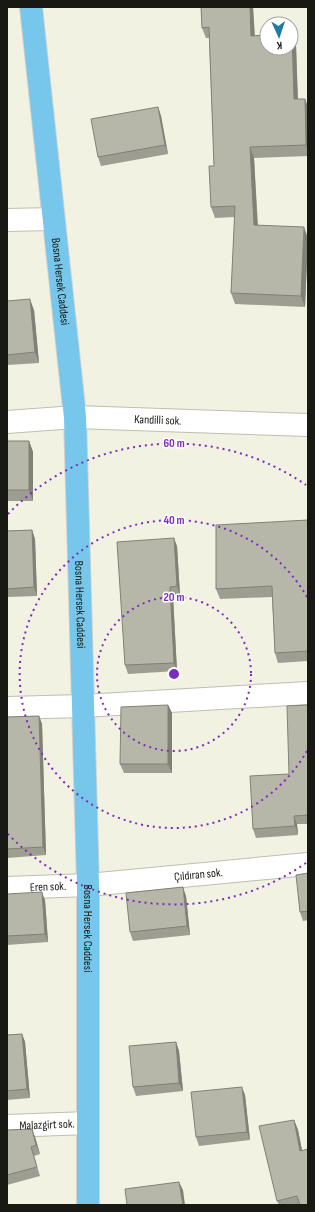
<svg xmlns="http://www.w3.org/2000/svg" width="315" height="1212" viewBox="0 0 315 1212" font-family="'Sofia Sans Condensed',sans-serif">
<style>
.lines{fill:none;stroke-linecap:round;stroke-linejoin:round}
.minor-casing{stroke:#bfbfb1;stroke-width:24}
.major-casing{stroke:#d1d1d0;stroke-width:24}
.minor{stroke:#fff;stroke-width:22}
.major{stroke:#76c7eb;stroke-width:22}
.wall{fill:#9d9d91}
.shaded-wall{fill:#808076}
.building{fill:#b7b7a9;stroke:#808076}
.ring{fill:none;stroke:#7b2cbf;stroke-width:2;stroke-dasharray:2 4}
.labels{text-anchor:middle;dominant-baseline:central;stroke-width:3;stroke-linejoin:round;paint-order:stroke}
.street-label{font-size:12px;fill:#191914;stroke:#fff}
.centre{fill:#7b2cbf;stroke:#fff;stroke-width:2}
.ring-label{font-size:12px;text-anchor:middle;font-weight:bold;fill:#7b2cbf;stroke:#fff;stroke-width:3;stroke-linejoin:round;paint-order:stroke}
</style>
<rect width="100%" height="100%" fill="#f2f2e3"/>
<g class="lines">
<!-- minor casing -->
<g class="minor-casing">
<g id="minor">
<path d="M 7,220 L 53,219"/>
<path id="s1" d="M 7,422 L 75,417 L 308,425"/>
<path d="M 7,708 L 83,706 L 308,693"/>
<path id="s2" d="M 7,888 L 88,885 L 308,864"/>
<path id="s3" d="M 7,1126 L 88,1123"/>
</g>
</g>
<!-- major casing -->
<g class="major-casing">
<g id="major">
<path id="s4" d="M 31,7 L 75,417 L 88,885 L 88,1205"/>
</g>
</g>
<!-- minor -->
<use href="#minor" class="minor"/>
<!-- major -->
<use href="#major" class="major"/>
</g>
<!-- wall -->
<path class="wall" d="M 201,7 L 253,7 L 255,36 L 296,45 L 298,99 L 305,99 L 308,107 L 308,156 L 254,158 L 258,225 L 308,238 L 305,307 L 235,304 L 231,293 L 235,217 L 215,218 L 211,207 L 214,166 L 209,38 L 206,38 L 202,28 Z
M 158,107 L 161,116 L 168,154 L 101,166 L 98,157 Z
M 7,301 L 34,310 L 39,363 L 7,365 Z
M 7,441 L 29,441 L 33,452 L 33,501 L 7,501 Z
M 308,520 L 308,661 L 278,663 L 275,653 L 272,597 L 220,599 L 216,589 Z
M 32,530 L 35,539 L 37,596 L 7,597 L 7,531 Z
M 177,546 L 180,595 L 173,596 L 177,671 L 128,674 L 125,665 Z
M 168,705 L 172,713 L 172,773 L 124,773 L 120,764 Z
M 308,705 L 308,824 L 297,824 L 298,835 L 256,838 L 253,829 L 289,774 Z
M 39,716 L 42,724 L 46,855 L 7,858 L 7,717 Z
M 308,873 L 308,920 L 303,921 L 300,912 Z
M 7,894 L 45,900 L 48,942 L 7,945 Z
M 186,896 L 190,935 L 133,941 L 130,932 Z
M 22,1034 L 25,1042 L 30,1098 L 7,1100 L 7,1035 Z
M 176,1042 L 179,1051 L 183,1091 L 136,1096 L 133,1087 Z
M 245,1095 L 250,1140 L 199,1146 L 196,1137 Z
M 294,1120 L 298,1130 L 302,1150 L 308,1205 L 279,1205 L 277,1201 Z
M 32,1129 L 35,1137 L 40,1154 L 34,1156 L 40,1176 L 7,1185 L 7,1130 Z"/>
<!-- shaded-wall -->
<path class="shaded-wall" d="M 250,7 L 253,7 L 255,46 L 251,36 Z
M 292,34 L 296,45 L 298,109 L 294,99 Z
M 305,99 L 308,107 L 308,150 L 306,145 Z
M 158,107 L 161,116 L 168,154 L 165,145 Z
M 250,147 L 254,158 L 258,236 L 254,225 Z
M 304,227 L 308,238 L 305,307 L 301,296 Z
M 30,299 L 34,310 L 39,363 L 35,352 Z
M 29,441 L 33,452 L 33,501 L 29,490 Z
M 32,530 L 35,539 L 37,596 L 34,587 Z
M 174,538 L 177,546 L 180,595 L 177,586 Z
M 170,587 L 173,596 L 177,671 L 174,663 Z
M 168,705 L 172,713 L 172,773 L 168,764 Z
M 39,716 L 42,724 L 46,855 L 43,847 Z
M 294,816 L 297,824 L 298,835 L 295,826 Z
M 183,887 L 186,896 L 190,935 L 187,926 Z
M 42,892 L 45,900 L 48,942 L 45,934 Z
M 22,1034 L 25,1042 L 30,1098 L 27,1089 Z
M 176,1042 L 179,1051 L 183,1091 L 179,1083 Z
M 242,1087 L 245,1095 L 250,1140 L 247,1132 Z
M 294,1120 L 298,1130 L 304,1161 L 300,1151 Z
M 32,1129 L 35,1137 L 40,1154 L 36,1145 Z
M 179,1182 L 183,1190 L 185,1205 L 183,1205 Z"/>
<!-- building -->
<path class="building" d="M 201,7 L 250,7 L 251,36 L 267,35 L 267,48 L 291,48 L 291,34 L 292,34 L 294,99 L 305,99 L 306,145 L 250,147 L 254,225 L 304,227 L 301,296 L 231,293 L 235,206 L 211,207 L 209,166 L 214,166 L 209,27 L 202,28 Z
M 158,107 L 165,145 L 98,157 L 91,119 Z
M 30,299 L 35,352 L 7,355 L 7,301 Z
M 7,441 L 29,441 L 29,490 L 7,490 Z
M 308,520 L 308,651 L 275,653 L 272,586 L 216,589 L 216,525 Z
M 32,530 L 34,587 L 7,589 L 7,531 Z
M 174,538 L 177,586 L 170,587 L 174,663 L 125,665 L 117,542 Z
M 168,705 L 168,764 L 120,764 L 121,707 Z
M 308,705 L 308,815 L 294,816 L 295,826 L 253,829 L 250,776 L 289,774 L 287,706 Z
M 39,716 L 43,847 L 7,849 L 7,717 Z
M 308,873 L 308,911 L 300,912 L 296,875 Z
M 183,887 L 187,926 L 130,932 L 126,893 Z
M 42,892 L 45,934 L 7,936 L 7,894 Z
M 22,1034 L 27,1089 L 7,1091 L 7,1035 Z
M 176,1042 L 179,1083 L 133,1087 L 129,1046 Z
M 242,1087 L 247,1132 L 196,1137 L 191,1092 Z
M 294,1120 L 300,1151 L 308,1149 L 308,1205 L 300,1205 L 297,1196 L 277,1201 L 259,1126 Z
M 32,1129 L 36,1145 L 31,1147 L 37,1167 L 7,1175 L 7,1130 Z
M 179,1182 L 183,1205 L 127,1205 L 125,1189 Z"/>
<!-- distance rings -->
<g class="ring">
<circle cx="174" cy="674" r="77"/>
<path d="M307 751A154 154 0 1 1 307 597"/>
<path d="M306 863A231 231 0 0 1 8 834M8 514A231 231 0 0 1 306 485"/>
</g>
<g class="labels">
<!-- street labels -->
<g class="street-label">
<text stroke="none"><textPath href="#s4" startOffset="276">Bosna Hersek Caddesi</textPath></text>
<text stroke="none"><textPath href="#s1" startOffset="151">Kandilli sok.</textPath></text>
<text stroke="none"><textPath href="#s4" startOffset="600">Bosna Hersek Caddesi</textPath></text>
<text stroke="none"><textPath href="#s2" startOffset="192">Çıldıran sok.</textPath></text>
<text stroke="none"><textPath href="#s2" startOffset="41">Eren sok.</textPath></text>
<text stroke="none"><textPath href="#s4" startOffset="924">Bosna Hersek Caddesi</textPath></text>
<text stroke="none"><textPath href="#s3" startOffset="40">Malazgirt sok.</textPath></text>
</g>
</g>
<circle cx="174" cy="674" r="6" class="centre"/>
<g class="ring-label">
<text x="174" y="447">60 m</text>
<text x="174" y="524">40 m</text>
<text x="174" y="601">20 m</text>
</g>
<!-- border -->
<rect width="315" height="1212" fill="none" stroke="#191914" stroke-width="16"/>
<!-- north arrow -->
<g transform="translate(279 36) rotate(177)"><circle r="19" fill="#ffffff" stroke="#a3a3a1"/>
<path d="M0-3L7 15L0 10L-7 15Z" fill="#1c7ca8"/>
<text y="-6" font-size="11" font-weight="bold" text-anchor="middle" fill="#191914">K</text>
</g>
</svg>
